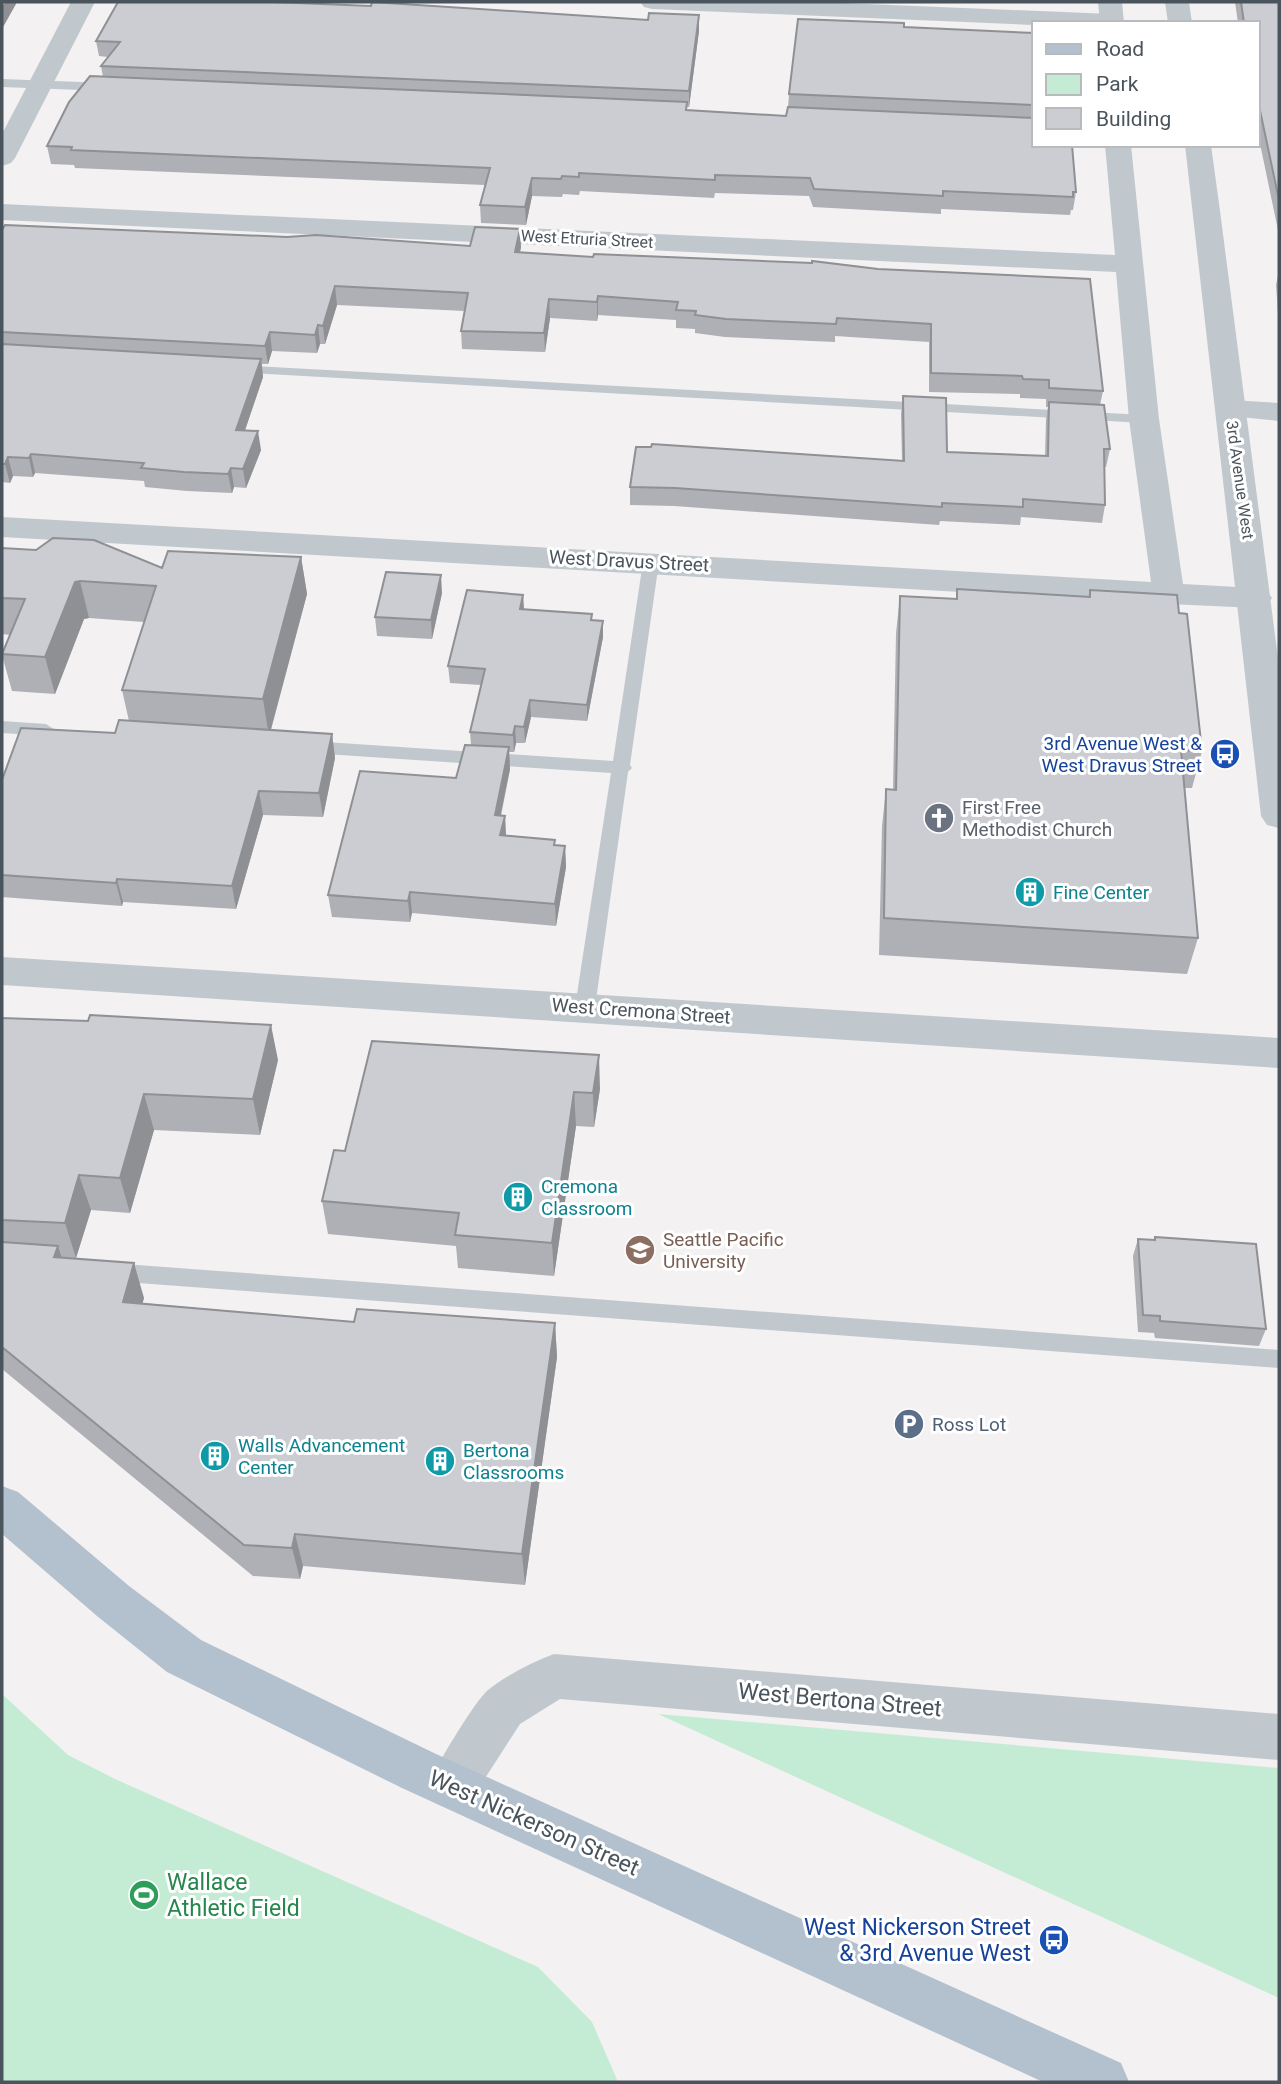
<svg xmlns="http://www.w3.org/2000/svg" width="1281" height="2084" viewBox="0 0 1281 2084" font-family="Roboto,sans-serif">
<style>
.green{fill:#c4ecd4}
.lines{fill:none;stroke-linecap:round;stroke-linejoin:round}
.service{fill:#c0c8ce;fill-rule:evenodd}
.minor{fill:#c0c8ce;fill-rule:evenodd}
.tertiary{fill:#c0c8ce;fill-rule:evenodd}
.primary{fill:#b3c0cd;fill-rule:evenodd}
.wall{fill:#afb0b5}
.shaded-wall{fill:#8e9094}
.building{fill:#cbcdd3;stroke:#8e9094;stroke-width:2}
.labels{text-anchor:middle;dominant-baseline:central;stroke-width:6;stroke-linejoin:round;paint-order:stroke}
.far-street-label{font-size:16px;fill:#4a545d;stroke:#fff}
.street-label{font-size:19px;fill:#4a545d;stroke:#fff}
.transit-label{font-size:19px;fill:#164399;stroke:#fff;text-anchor:end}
.worship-label{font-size:19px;fill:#5b616d;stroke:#fff;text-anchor:start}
.culture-label{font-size:19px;fill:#0d838f;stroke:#fff;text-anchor:start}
.education-label{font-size:19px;fill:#785e54;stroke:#fff;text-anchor:start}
.service-label{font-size:19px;fill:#4e5e75;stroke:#fff;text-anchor:start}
.near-street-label{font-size:23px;fill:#4a545d;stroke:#fff}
.near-leisure-label{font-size:23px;fill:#27864d;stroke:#fff;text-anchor:start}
.near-transit-label{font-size:23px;fill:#164399;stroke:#fff;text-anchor:end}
</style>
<rect width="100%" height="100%" fill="#f3f1f1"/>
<!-- green -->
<path class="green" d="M 2,1694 L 68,1755 L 115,1779 L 538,1967 L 592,2022 L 618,2082 L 2,2082 Z
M 658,1714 L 1279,1768 L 1279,1998 Z"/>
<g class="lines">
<!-- service -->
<path class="service" d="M 2,79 L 107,83 L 113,87 L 107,91 L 2,87 Z
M 236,365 L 1144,415 L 1151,419 L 1144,423 L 231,372 L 229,369 L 231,366 Z
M 651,557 L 659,562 L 630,765 L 632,768 L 628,772 L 595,1007 L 592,1012 L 585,1014 L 578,1012 L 575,1007 L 611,773 L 310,753 L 301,747 L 310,741 L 613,761 L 643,562 Z
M 2,721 L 46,724 L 55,730 L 46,736 L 2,733 Z
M 111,1263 L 1279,1350 L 1279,1368 L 111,1281 L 104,1278 L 101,1272 L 104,1266 Z"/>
<!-- minor -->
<path class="minor" d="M 71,2 L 95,2 L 15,158 L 11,163 L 2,166 L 2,134 Z
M 1098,2 L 1122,2 L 1124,23 L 1100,23 Z
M 1105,145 L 1131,145 L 1159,419 L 1183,584 L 1256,588 L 1267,591 L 1272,598 L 1267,605 L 1256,608 L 1169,604 L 2,537 L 2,517 L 1151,582 L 1129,419 L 1116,272 L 2,220 L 2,204 L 1115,255 Z
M 1231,400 L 1279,403 L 1279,421 L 1221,415 L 1216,409 L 1221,403 Z
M 2,957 L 1279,1038 L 1279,1068 L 2,985 Z
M 554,1654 L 1279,1714 L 1279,1760 L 560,1699 L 520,1724 L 469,1803 L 452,1810 L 435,1803 L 427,1786 C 435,1768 474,1702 488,1690 C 507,1675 532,1662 554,1654 Z"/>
<!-- tertiary -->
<path class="tertiary" d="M 640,2 L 818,2 L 1111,14 L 1119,16 L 1123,21 L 1034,23 L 1034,25 L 652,9 L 644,7 Z
M 1165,2 L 1189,2 L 1192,23 L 1168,23 Z
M 1185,145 L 1211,145 L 1220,211 L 1279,666 L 1279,828 L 1267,825 L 1261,816 Z"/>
<!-- primary -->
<path class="primary" d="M 2,1486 L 18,1492 L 129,1586 L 201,1640 L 436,1754 L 1121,2063 L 1129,2082 L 1043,2082 L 402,1788 L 167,1672 L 97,1616 L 2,1534 Z"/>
</g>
<!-- wall -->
<path class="wall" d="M 1235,2 L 1279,2 L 1279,235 L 1258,134 L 1258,23 L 1238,23 Z
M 699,15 L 699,31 L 689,107 L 687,107 L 687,111 L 786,116 L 788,107 L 789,94 L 904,27 L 1034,33 L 1034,145 L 1076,192 L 1073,210 L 1071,210 L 1070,215 L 941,209 L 941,214 L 813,207 L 809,196 L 715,193 L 714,198 L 580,191 L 579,195 L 563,194 L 562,197 L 532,196 L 526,225 L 481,223 L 480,205 L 485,185 L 75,168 L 74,165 L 51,164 L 47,146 L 103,77 L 101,66 L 108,57 L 99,56 L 96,41 L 648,20 Z
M 2,230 L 521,247 L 520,252 L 593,257 L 812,263 L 1103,391 L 1100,405 L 1110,449 L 1106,467 L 1105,467 L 1105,505 L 1102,523 L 1021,517 L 1020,525 L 940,521 L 939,525 L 674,506 L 630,505 L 630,487 L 902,461 L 901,414 L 903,396 L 947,452 L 1045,456 L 1046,420 L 1048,407 L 1046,407 L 1046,399 L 1020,398 L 1020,394 L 929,392 L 929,342 L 835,336 L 835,342 L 725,337 L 695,333 L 695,329 L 676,328 L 676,320 L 598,315 L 597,321 L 550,318 L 545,352 L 462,349 L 461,331 L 465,311 L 337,305 L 325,344 L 320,344 L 317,353 L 272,351 L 268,364 L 262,364 L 263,377 L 245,430 L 261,450 L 246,488 L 234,487 L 232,493 L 187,491 L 145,487 L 144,481 L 35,473 L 33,477 L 13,476 L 10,483 L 2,482 Z
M 1279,270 L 1279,327 L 1276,285 Z
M 2,548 L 162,568 L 301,557 L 307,594 L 271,730 L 332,734 L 335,758 L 323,817 L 263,815 L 236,909 L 123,902 L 122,906 L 2,897 L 2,780 L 115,733 L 129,721 L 122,690 L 144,622 L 89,618 L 84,619 L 55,694 L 12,691 L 2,655 L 10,635 L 2,634 Z
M 957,589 L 1088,597 L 1090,590 L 1179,613 L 1202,751 L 1192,788 L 1184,788 L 1198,938 L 1187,974 L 879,955 L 882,826 L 886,789 L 893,789 L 896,633 L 900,596 L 956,599 Z
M 442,593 L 432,639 L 377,636 L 375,617 Z
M 523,595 L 524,609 L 592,614 L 592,620 L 603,621 L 603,637 L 587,721 L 531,717 L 525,743 L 516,743 L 514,752 L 509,752 L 510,769 L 501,816 L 505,816 L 506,836 L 555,840 L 555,845 L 565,846 L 566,867 L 556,926 L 412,913 L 410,922 L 332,917 L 328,895 L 456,778 L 471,745 L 470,732 L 481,685 L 450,683 L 448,666 Z
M 2,1018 L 278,1060 L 260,1135 L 154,1130 L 130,1213 L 91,1210 L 76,1258 L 61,1257 L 144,1298 L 142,1303 L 354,1322 L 555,1323 L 557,1357 L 525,1585 L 303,1566 L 300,1579 L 253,1576 L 2,1369 Z
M 372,1041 L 600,1089 L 594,1127 L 576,1126 L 554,1276 L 458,1268 L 456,1246 L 328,1234 L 322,1201 L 345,1151 Z
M 1155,1237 L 1266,1329 L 1259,1346 L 1155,1338 L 1154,1333 L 1138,1332 L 1133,1256 L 1138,1239 L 1154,1240 Z"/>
<!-- shaded-wall -->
<path class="shaded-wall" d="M 5,2 L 16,2 L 16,4 L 2,29 L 2,7 Z
M 699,15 L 699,31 L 689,107 L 689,91 Z
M 532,178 L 532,196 L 526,225 L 525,207 Z
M 520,229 L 521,247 L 516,270 L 515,252 Z
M 335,286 L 337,305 L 325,344 L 323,326 Z
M 598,296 L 598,315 L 597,321 L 597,302 Z
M 549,299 L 550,318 L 545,352 L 544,333 Z
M 318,325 L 320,344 L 317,353 L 315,335 Z
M 270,332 L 272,351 L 268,364 L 265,346 Z
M 261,359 L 263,377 L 239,448 L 236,430 Z
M 258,431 L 261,450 L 246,488 L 243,469 Z
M 31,454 L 35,473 L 33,477 L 29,458 Z
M 8,457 L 13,476 L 10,483 L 5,464 Z
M 231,468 L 234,487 L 232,493 L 228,474 Z
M 301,557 L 307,594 L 269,736 L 263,699 Z
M 441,575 L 442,593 L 432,639 L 431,620 Z
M 80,581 L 89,618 L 84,619 L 55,694 L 45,657 L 75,582 Z
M 523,595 L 524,612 L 520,609 Z
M 603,621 L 603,637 L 587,721 L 587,705 Z
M 530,700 L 531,717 L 525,743 L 524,727 Z
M 515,726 L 516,743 L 514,752 L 513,735 Z
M 332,734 L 335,758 L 323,817 L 319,793 Z
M 509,747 L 510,769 L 496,837 L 495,815 Z
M 259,791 L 263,815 L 236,909 L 232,886 Z
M 505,816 L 506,837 L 500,835 Z
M 565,846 L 566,867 L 556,926 L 555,904 Z
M 117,879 L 123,902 L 122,906 L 116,883 Z
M 410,892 L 412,913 L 410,922 L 408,901 Z
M 271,1025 L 278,1060 L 260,1135 L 253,1099 Z
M 599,1055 L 600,1089 L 594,1127 L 593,1093 Z
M 574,1092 L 576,1126 L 554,1276 L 552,1243 Z
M 144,1094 L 154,1130 L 130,1213 L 120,1178 Z
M 79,1175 L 91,1210 L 76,1258 L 65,1223 Z
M 58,1246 L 69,1281 L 54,1257 Z
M 134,1263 L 144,1298 L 134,1335 L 123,1302 Z
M 555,1323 L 557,1357 L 525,1585 L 522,1554 Z
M 295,1534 L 303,1566 L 300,1579 L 292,1548 Z"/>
<!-- building -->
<path class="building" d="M 118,2 L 272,2 L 371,6 L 372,2 L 648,20 L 649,13 L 699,15 L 689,91 L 101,66 L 120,42 L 96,41 Z
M 1241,2 L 1279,2 L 1279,200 L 1258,101 L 1258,23 L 1244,23 Z
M 798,19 L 904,23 L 904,27 L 1034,33 L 1034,105 L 789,94 Z
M 90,76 L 687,102 L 686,110 L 786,116 L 788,107 L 1034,118 L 1034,145 L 1072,145 L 1076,192 L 1073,192 L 1073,197 L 943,191 L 943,196 L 814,189 L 810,178 L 715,175 L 715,180 L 579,173 L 579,177 L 562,176 L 561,179 L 532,178 L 525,207 L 480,205 L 490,168 L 71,150 L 72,147 L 47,146 L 69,102 Z
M 5,225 L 287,237 L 316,235 L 470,246 L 475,227 L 520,229 L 515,252 L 593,257 L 594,254 L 812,263 L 812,261 L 878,269 L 1090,279 L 1103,391 L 1049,388 L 1049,380 L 1023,379 L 1022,376 L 931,373 L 931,324 L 837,318 L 836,324 L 726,319 L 695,315 L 696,311 L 676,310 L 678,302 L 598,296 L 597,302 L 549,299 L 544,333 L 461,331 L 468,293 L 335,286 L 323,326 L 318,325 L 315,335 L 270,332 L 265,346 L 2,332 L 2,230 Z
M 2,344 L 261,359 L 236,430 L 258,431 L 243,469 L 231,468 L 228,474 L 184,472 L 141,468 L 144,463 L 31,454 L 29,458 L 8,457 L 5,464 L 2,464 Z
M 903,396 L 946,398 L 947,452 L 1048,456 L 1049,402 L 1104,405 L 1110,449 L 1104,449 L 1105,505 L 1023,499 L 1023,507 L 942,503 L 942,507 L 675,488 L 630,487 L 636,447 L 651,447 L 652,444 L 904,461 Z
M 53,538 L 94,540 L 162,568 L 168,551 L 301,557 L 263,699 L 122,690 L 156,586 L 80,581 L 75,582 L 45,657 L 2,654 L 25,599 L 2,598 L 2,548 L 36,550 Z
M 386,572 L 441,575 L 431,620 L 375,617 Z
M 957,589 L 1090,597 L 1090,590 L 1177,595 L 1179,613 L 1187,614 L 1202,751 L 1181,750 L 1198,938 L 884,918 L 886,789 L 896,790 L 900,596 L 957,599 Z
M 467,590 L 523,595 L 520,609 L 592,614 L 591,620 L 603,621 L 587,705 L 530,700 L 524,727 L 515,726 L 513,735 L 470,732 L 485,669 L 448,666 Z
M 119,720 L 332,734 L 319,793 L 259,791 L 232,886 L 117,879 L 116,883 L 2,875 L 2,780 L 21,728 L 115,733 Z
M 465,745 L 509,747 L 495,815 L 505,816 L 500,835 L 555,840 L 554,845 L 565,846 L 555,904 L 410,892 L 408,901 L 328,895 L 360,771 L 456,778 Z
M 90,1015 L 271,1025 L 253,1099 L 144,1094 L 120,1178 L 79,1175 L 65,1223 L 2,1220 L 2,1018 L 88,1021 Z
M 372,1041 L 599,1055 L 593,1093 L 574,1092 L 552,1243 L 455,1235 L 459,1213 L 322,1201 L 334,1150 L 345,1151 Z
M 1155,1237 L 1256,1244 L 1266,1329 L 1160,1321 L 1160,1316 L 1143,1315 L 1138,1239 L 1155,1240 Z
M 2,1242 L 58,1246 L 54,1257 L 134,1263 L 123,1302 L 354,1322 L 357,1309 L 555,1323 L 522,1554 L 295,1534 L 292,1548 L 244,1545 L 2,1347 Z"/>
<!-- icons -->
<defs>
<g id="bus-disc" transform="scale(1.575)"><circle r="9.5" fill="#1a4fb4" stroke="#fff"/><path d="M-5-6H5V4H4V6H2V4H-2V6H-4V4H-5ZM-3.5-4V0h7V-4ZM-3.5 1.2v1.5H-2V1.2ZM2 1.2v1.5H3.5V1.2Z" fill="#fff"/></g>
<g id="church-disc" transform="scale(1.575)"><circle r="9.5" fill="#6b7280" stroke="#fff"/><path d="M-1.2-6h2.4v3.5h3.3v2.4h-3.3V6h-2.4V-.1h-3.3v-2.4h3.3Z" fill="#fff"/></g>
<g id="building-disc" transform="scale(1.575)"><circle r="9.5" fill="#0f9aa8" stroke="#fff"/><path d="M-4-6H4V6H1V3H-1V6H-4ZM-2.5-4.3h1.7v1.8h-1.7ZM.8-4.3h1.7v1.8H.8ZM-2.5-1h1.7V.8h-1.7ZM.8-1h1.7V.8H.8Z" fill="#fff"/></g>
<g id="university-disc" transform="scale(1.575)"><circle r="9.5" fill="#8d6e63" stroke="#fff"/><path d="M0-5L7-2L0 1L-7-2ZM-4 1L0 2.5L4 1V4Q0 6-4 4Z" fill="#fff"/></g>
<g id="parking-disc" transform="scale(1.575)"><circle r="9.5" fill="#5c6f8a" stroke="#fff"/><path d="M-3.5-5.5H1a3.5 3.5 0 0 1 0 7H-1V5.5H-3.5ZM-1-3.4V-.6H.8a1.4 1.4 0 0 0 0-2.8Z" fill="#fff"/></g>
<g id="stadium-disc" transform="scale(1.575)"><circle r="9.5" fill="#2e9e5b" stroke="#fff"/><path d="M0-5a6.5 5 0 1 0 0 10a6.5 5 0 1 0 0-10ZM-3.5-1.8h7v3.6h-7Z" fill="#fff"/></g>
</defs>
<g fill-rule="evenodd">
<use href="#bus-disc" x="1225" y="754"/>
<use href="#church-disc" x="939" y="818"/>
<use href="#building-disc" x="1030" y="892"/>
<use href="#building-disc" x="518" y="1197"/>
<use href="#university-disc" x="640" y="1250"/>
<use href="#parking-disc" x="909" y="1424"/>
<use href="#building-disc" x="215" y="1456"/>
<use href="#building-disc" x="440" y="1461"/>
<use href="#stadium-disc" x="144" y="1895"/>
<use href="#bus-disc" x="1054" y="1940"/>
</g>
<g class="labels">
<!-- far-street labels -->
<g class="far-street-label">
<text transform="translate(587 239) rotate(3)">West Etruria Street</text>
<text transform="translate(1240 480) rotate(82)">3rd Avenue West</text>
</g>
<!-- street labels -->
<g class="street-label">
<text transform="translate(629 561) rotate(3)">West Dravus Street</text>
<text transform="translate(641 1011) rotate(4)">West Cremona Street</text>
</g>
<!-- transit labels -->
<g class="transit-label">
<text x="1202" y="743">3rd Avenue West &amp;<tspan x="1202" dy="22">West Dravus Street</tspan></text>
</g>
<!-- worship labels -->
<g class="worship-label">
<text x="962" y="807">First Free<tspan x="962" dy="22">Methodist Church</tspan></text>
</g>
<!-- culture labels -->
<g class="culture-label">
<text x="1053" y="892">Fine Center</text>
<text x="541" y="1186">Cremona<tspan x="541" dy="22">Classroom</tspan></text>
<text x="238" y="1445">Walls Advancement<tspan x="238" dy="22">Center</tspan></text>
<text x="463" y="1450">Bertona<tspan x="463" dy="22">Classrooms</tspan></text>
</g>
<!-- education labels -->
<g class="education-label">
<text x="663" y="1239">Seattle Pacific<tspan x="663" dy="22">University</tspan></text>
</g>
<!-- service labels -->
<g class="service-label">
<text x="932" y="1424">Ross Lot</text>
</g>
<!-- near-street labels -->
<g class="near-street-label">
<text transform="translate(840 1700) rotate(5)">West Bertona Street</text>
<text transform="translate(534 1823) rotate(24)">West Nickerson Street</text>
</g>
<!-- near-leisure labels -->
<g class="near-leisure-label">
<text x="167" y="1882">Wallace<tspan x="167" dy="26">Athletic Field</tspan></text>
</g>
<!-- near-transit labels -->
<g class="near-transit-label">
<text x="1031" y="1927">West Nickerson Street<tspan x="1031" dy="26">&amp; 3rd Avenue West</tspan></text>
</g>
</g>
<!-- border -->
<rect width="1281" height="2084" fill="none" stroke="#4a545d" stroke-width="7"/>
<!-- legend -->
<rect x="1032" y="21" width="228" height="126" fill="#ffffff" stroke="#b7bbbe" stroke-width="2"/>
<rect x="1046" y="44" width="35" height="10" fill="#b3c0cd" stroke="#b7bbbe" stroke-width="2"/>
<text x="1096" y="56" font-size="21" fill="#4a545d">Road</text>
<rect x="1046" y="74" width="35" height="21" fill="#c4ecd4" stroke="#b7bbbe" stroke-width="2"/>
<text x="1096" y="91" font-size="21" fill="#4a545d">Park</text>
<rect x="1046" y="108" width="35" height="21" fill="#cbcdd3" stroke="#b7bbbe" stroke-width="2"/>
<text x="1096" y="126" font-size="21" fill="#4a545d">Building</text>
</svg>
